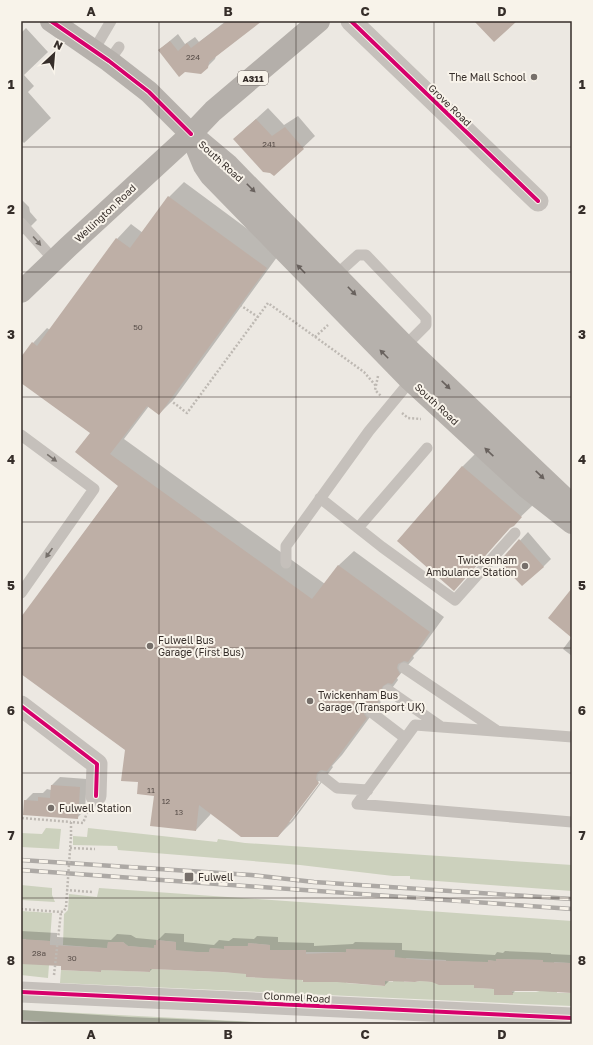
<svg xmlns="http://www.w3.org/2000/svg" width="593" height="1045" viewBox="0 0 593 1045" font-family="'Golos Text',sans-serif">
<style>
.green{fill:#ccd1bd;fill-rule:evenodd}
.shadow{fill:#0003;fill-rule:evenodd}
.building{fill:#beafa6}
.lines{fill:none;stroke-linecap:round;stroke-linejoin:round}
.path{stroke:#beb9b3;stroke-width:2.5;stroke-dasharray:2 2;stroke-linecap:butt}
.service{stroke:#c5c0bb;stroke-width:11}
.minor{stroke:#c5c0bb;stroke-width:21}
.secondary{stroke:#b6b1ac;stroke-width:22}
.primary{stroke:#b4afaa;stroke-width:22}
.rail-casing{stroke:#ada9a5;stroke-width:4.5}
.rail{stroke:#f8f3ea;stroke-width:3;stroke-dasharray:9;stroke-linecap:butt}
.path-bridge{stroke:#beb9b3;stroke-width:2.5;stroke-dasharray:2 2;stroke-linecap:butt}
.cycleway-casing{stroke:#f8f3ea;stroke-width:6}
.cycleway{stroke:#d6006c;stroke-width:4}
.oneway{fill:#69625e}
.oneway2{fill:#76706b}
.grid{fill:none;stroke:#362e2a;stroke-width:1;stroke-opacity:0.55}
.poi-dot{fill:#766f6a;stroke:#f8f3ea;stroke-width:1.5}
.labels{text-anchor:middle;dominant-baseline:central;stroke-width:4;stroke-linejoin:round;paint-order:stroke}
.number-label{font-size:8px;fill:#584e49}
.shield{fill:#f8f3ea;stroke:#706964;stroke-width:1}
.shield-label{font-size:9px;font-weight:bold;fill:#362e2a}
.poi-label{font-size:10px;fill:#362e2a;stroke:#f8f3ea;text-anchor:start}
.street-label{font-size:10px;fill:#362e2a;stroke:#f8f3ea}
.neatline{fill:none;stroke:#362e2a;stroke-width:1.5}
.grid-label{font-size:13px;text-anchor:middle;font-weight:bold;fill:#362e2a}
</style>
<rect width="100%" height="100%" fill="#ece8e2"/>
<!-- green -->
<path class="green" d="M 46,828 L 61,829 L 59,849 L 21,847 L 21,833 L 42,834 Z
M 88,828 L 217,842 L 218,839 L 245,843 L 572,865 L 572,891 L 410,879 L 410,876 L 393,876 L 300,865 L 118,850 L 117,846 L 73,845 L 73,836 L 87,837 Z
M 21,885 L 52,888 L 52,895 L 55,902 L 21,900 Z
M 99,888 L 572,921 L 572,970 L 570,970 L 570,963 L 554,962 L 557,993 L 572,993 L 572,1006 L 60,983 L 61,970 L 101,972 L 103,948 L 63,945 L 64,914 L 68,910 L 69,894 L 97,897 ZM 157,940 L 176,942 L 176,951 L 198,952 L 197,971 L 152,969 L 154,946 L 156,945 ZM 108,942 L 123,942 L 128,946 L 151,948 L 150,972 L 105,970 ZM 248,943 L 270,945 L 270,952 L 289,979 L 246,977 ZM 224,946 L 245,946 L 245,973 L 198,971 L 199,952 L 209,953 L 210,948 L 224,949 ZM 294,950 L 306,950 L 306,952 L 344,952 L 342,981 L 336,981 L 335,982 L 303,982 ZM 395,950 L 393,982 L 385,981 L 385,986 L 346,983 L 346,979 ZM 406,958 L 446,960 L 444,982 L 420,981 L 415,982 L 404,982 ZM 496,959 L 543,960 L 543,990 L 536,992 L 512,992 L 512,995 L 494,995 ZM 488,960 L 494,961 L 492,989 L 474,988 L 474,985 L 455,984 L 456,961 L 488,963 Z
M 21,911 L 52,913 L 50,941 L 29,940 L 49,965 L 48,978 L 21,975 L 21,964 L 25,964 L 26,939 L 21,939 Z
M 21,1010 L 295,1024 L 83,1024 L 61,1023 L 59,1024 L 59,1023 L 21,1020 Z"/>
<!-- shadow -->
<path class="shadow" d="M 226,21 L 260,21 L 216,56 L 215,59 L 207,67 L 159,50 L 178,34 L 185,44 L 195,37 L 199,42 Z
M 26,28 L 48,52 L 24,75 L 34,86 L 28,92 L 51,118 L 24,143 L 21,140 L 21,33 Z
M 268,108 L 284,125 L 298,116 L 315,136 L 274,175 L 234,139 Z
M 184,182 L 280,253 L 174,399 L 159,414 L 149,406 L 124,439 L 325,584 L 339,565 L 354,551 L 444,617 L 423,646 L 413,656 L 414,658 L 397,678 L 398,680 L 390,691 L 380,701 L 381,702 L 342,755 L 332,766 L 333,767 L 293,821 L 278,836 L 211,813 L 210,815 L 196,830 L 139,781 L 126,750 L 21,673 L 21,619 L 119,485 L 91,433 L 21,382 L 21,359 L 33,343 L 47,328 L 50,330 L 117,239 L 131,224 L 143,233 L 169,197 ZM 321,778 L 323,779 L 290,822 L 288,822 Z
M 21,199 L 29,207 L 30,212 L 37,220 L 21,236 Z
M 475,454 L 533,505 L 511,526 L 466,577 L 398,541 L 463,466 Z
M 528,532 L 551,559 L 543,567 L 500,562 Z
M 572,637 L 572,656 L 563,649 Z
M 60,777 L 87,779 L 85,810 L 77,818 L 25,801 L 33,793 L 43,793 L 47,789 L 51,790 L 52,785 Z
M 21,931 L 57,933 L 57,937 L 111,940 L 117,934 L 131,935 L 136,938 L 158,940 L 165,933 L 184,934 L 184,942 L 214,945 L 219,940 L 229,941 L 233,938 L 254,939 L 257,936 L 278,937 L 278,942 L 314,943 L 314,946 L 353,944 L 355,942 L 402,943 L 402,950 L 495,955 L 497,952 L 503,953 L 505,951 L 551,953 L 551,954 L 572,955 L 572,992 L 516,990 L 512,994 L 495,988 L 475,984 L 432,981 L 389,981 L 385,985 L 247,973 L 153,968 L 150,971 L 102,969 L 101,971 L 63,965 L 21,962 Z
M 21,1010 L 129,1017 L 302,1024 L 21,1024 Z"/>
<!-- building -->
<path class="building" d="M 227,21 L 262,21 L 209,62 L 208,68 L 201,74 L 185,72 L 179,77 L 158,50 L 170,41 L 178,51 L 187,43 L 191,48 Z
M 474,21 L 517,21 L 494,42 Z
M 256,119 L 272,136 L 285,127 L 304,149 L 274,176 L 270,173 L 263,172 L 233,139 Z
M 168,196 L 267,268 L 159,415 L 147,406 L 110,454 L 312,599 L 338,565 L 430,632 L 408,662 L 404,661 L 398,664 L 397,668 L 400,674 L 392,684 L 388,683 L 383,686 L 381,690 L 384,695 L 375,706 L 369,705 L 365,708 L 364,714 L 367,718 L 327,771 L 321,770 L 317,773 L 316,779 L 319,783 L 278,837 L 241,837 L 199,805 L 196,831 L 150,826 L 154,796 L 137,794 L 138,782 L 121,781 L 125,750 L 21,674 L 21,617 L 118,486 L 75,452 L 90,433 L 21,383 L 21,357 L 32,342 L 37,346 L 116,238 L 130,248 Z
M 462,466 L 522,517 L 514,526 L 510,528 L 454,591 L 397,541 Z
M 519,539 L 544,567 L 522,586 L 499,562 Z
M 572,588 L 572,638 L 548,618 Z
M 51,785 L 80,787 L 78,819 L 23,815 L 24,800 L 38,801 L 38,797 L 50,798 Z
M 21,939 L 50,941 L 50,945 L 107,948 L 108,942 L 123,942 L 128,946 L 154,948 L 154,945 L 156,945 L 156,940 L 176,942 L 176,950 L 196,952 L 209,952 L 210,948 L 224,949 L 224,946 L 248,946 L 248,943 L 270,945 L 270,950 L 306,950 L 306,954 L 346,952 L 346,949 L 395,950 L 394,957 L 421,960 L 488,962 L 488,960 L 496,961 L 496,959 L 543,960 L 543,962 L 570,963 L 570,970 L 572,970 L 572,993 L 538,991 L 512,991 L 513,995 L 494,995 L 494,989 L 474,988 L 474,985 L 439,985 L 432,982 L 420,981 L 415,982 L 385,981 L 385,986 L 337,982 L 303,982 L 303,980 L 246,977 L 246,974 L 223,972 L 150,969 L 150,972 L 101,970 L 101,972 L 61,970 L 61,966 L 21,964 Z"/>
<g class="lines">
<!-- path -->
<path class="path" d="M 240,305 L 258,317
M 315,337 L 328,325
M 378,376 L 375,390 L 381,396
M 170,400 L 187,413 L 268,303 L 364,372 L 376,386
M 402,413 L 408,418 L 421,419
M 22,818 L 71,822
M 71,836 L 71,822 L 83,823 L 87,813
M 70,848 L 95,849
M 66,890 L 92,892
M 21,909 L 61,912 L 64,911 L 66,907
M 54,975 L 61,912"/>
<!-- service -->
<path class="service" d="M 94,50 L 111,21
M 109,61 L 119,47
M 21,223 L 54,260
M 336,275 L 358,255 L 366,255 L 426,318 L 426,325 L 405,346
M 21,435 L 94,489 L 21,593
M 320,498 L 382,547 L 455,600 L 515,533
M 358,528 L 427,448
M 286,563 L 286,546 L 369,431 L 412,379
M 404,668 L 496,730
M 388,690 L 440,726
M 371,712 L 405,738
M 572,737 L 415,725 L 357,804 L 572,822
M 323,777 L 337,788 L 368,790"/>
<!-- minor -->
<path class="minor" d="M 351,21 L 538,201
M 21,706 L 97,764 L 96,796
M 21,992 L 572,1018"/>
<!-- secondary -->
<path class="secondary" d="M 51,21 L 109,61 L 149,92 L 191,134 L 228,165 L 405,346 L 572,505
M 192,137 L 204,166 L 210,175 L 410,380 L 526,487 L 572,523"/>
<!-- primary -->
<path class="primary" d="M 21,292 L 68,247 L 191,134 L 213,111 L 319,21"/>
<!-- rail casing -->
<g class="rail-casing">
<path id="rail" d="M 21,860 L 251,875 L 314,882 L 572,899
M 21,870 L 572,909"/>
</g>
<!-- rail -->
<use href="#rail" class="rail"/>
<!-- path-bridge -->
<path class="path-bridge" d="M 66,907 L 71,836"/>
<!-- cycleway casing -->
<g class="cycleway-casing">
<path id="cycleway" d="M 51,21 L 109,61 L 149,92 L 191,134
M 351,21 L 538,201
M 21,706 L 97,764 L 96,796
M 21,992 L 572,1018"/>
</g>
<!-- cycleway -->
<use href="#cycleway" class="cycleway"/>
</g>
<!-- one-way arrows -->
<defs><path id="oneway-solid" d="M-6-.8H1V-3.2L6.5 0L1 3.2V.8H-6Z"/></defs>
<g class="oneway">
<use href="#oneway-solid" transform="translate(251 188) rotate(45)"/>
<use href="#oneway-solid" transform="translate(301 269) rotate(-134)"/>
<use href="#oneway-solid" transform="translate(352 291) rotate(46)"/>
<use href="#oneway-solid" transform="translate(384 354) rotate(-135)"/>
<use href="#oneway-solid" transform="translate(446 385) rotate(44)"/>
<use href="#oneway-solid" transform="translate(489 452) rotate(-137)"/>
<use href="#oneway-solid" transform="translate(540 475) rotate(44)"/>
</g>
<g class="oneway2">
<use href="#oneway-solid" transform="translate(37 241) rotate(49)"/>
<use href="#oneway-solid" transform="translate(52 458) rotate(36)"/>
<use href="#oneway-solid" transform="translate(49 553) rotate(125)"/>
</g>
<!-- grid -->
<path class="grid" d="M 159,21 L 159,1024M 296,21 L 296,1024M 434,21 L 434,1024M 21,147 L 572,147M 21,272 L 572,272M 21,397 L 572,397M 21,522 L 572,522M 21,648 L 572,648M 21,773 L 572,773M 21,898 L 572,898"/>
<!-- markers -->
<g class="poi-dot">
<circle cx="534" cy="77" r="4"/>
<circle cx="525" cy="566" r="4"/>
<circle cx="150" cy="646" r="4"/>
<circle cx="310" cy="701" r="4"/>
<circle cx="51" cy="808" r="4"/>
<rect x="184" y="872" width="10" height="10" rx="2"/>
</g>
<g class="labels">
<!-- number labels -->
<g class="number-label">
<text x="193" y="57">224</text>
<text x="269" y="144">241</text>
<text x="138" y="327">50</text>
<text x="151" y="790">11</text>
<text x="166" y="801">12</text>
<text x="179" y="812">13</text>
<text x="39" y="953">28a</text>
<text x="72" y="958">30</text>
</g>
<!-- shield labels -->
<rect class="shield" x="238" y="71" width="30" height="14" rx="3"/>
<g class="shield-label">
<text x="253" y="78">A311</text>
</g>
<!-- poi labels -->
<g class="poi-label">
<text x="526" y="77" text-anchor="end">The Mall School</text>
<text x="517" y="560" text-anchor="end">Twickenham<tspan x="517" dy="12">Ambulance Station</tspan></text>
<text x="158" y="640">Fulwell Bus<tspan x="158" dy="12">Garage (First Bus)</tspan></text>
<text x="318" y="695">Twickenham Bus<tspan x="318" dy="12">Garage (Transport UK)</tspan></text>
<text x="59" y="808">Fulwell Station</text>
<text x="198" y="877">Fulwell</text>
</g>
<!-- street labels -->
<g class="street-label">
<text transform="translate(450 105) rotate(44)">Grove Road</text>
<text transform="translate(221 161) rotate(42)">South Road</text>
<text transform="translate(105 213) rotate(-43)">Wellington Road</text>
<text transform="translate(437 404) rotate(43)">South Road</text>
<text transform="translate(297 997) rotate(3)">Clonmel Road</text>
</g>
</g>
<!-- border -->
<rect width="593" height="1045" fill="none" stroke="#f8f3ea" stroke-width="44"/>
<!-- north arrow -->
<g transform="translate(54 54) rotate(26)" stroke="#f8f3ea" stroke-width="3" paint-order="stroke">
<path d="M0-3L7 15L0 10L-7 15Z" fill="#362e2a"/>
<text y="-6" font-size="11" font-weight="bold" text-anchor="middle" fill="#362e2a">N</text>
</g>
<rect x="22" y="22" width="549" height="1001" class="neatline"/>
<g class="grid-label">
<text x="91" y="16">A</text>
<text x="228" y="16">B</text>
<text x="365" y="16">C</text>
<text x="502" y="16">D</text>
<text x="11" y="89">1</text>
<text x="582" y="89">1</text>
<text x="11" y="214">2</text>
<text x="582" y="214">2</text>
<text x="11" y="339">3</text>
<text x="582" y="339">3</text>
<text x="11" y="464">4</text>
<text x="582" y="464">4</text>
<text x="11" y="590">5</text>
<text x="582" y="590">5</text>
<text x="11" y="715">6</text>
<text x="582" y="715">6</text>
<text x="11" y="840">7</text>
<text x="582" y="840">7</text>
<text x="11" y="965">8</text>
<text x="582" y="965">8</text>
<text x="91" y="1039">A</text>
<text x="228" y="1039">B</text>
<text x="365" y="1039">C</text>
<text x="502" y="1039">D</text>
</g>
</svg>
